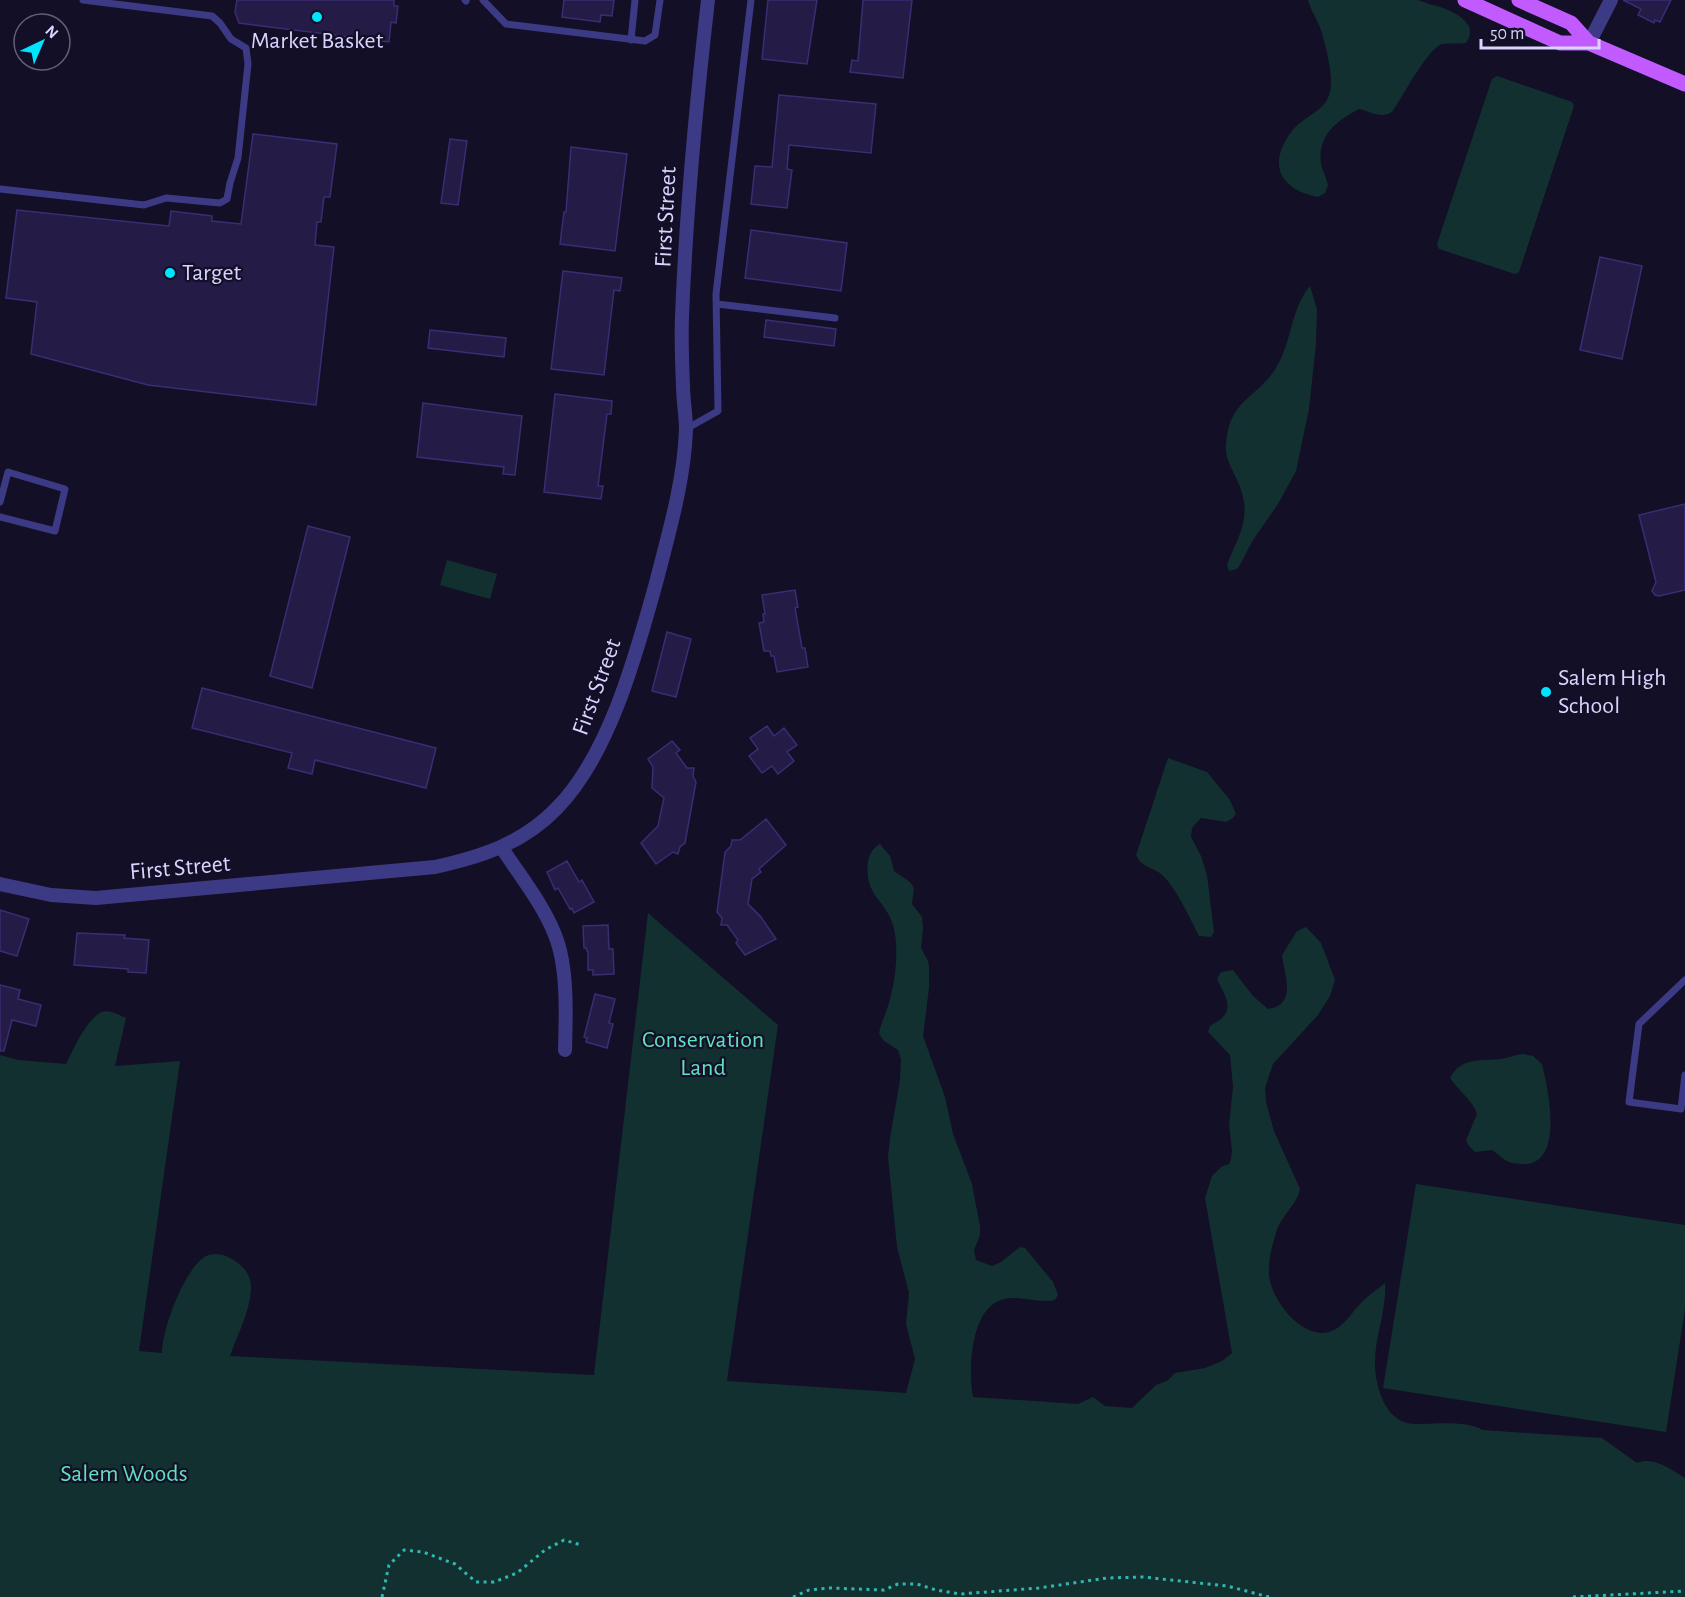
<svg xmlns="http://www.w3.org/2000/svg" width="1685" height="1597" viewBox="0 0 1685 1597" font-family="'Alegreya Sans',sans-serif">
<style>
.green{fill:#12302f}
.building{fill:#241b47;stroke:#3b2d73;stroke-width:1.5}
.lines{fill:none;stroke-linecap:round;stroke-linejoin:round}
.path{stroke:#2fb8b0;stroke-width:3;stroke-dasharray:3 4.5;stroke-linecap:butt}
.lane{stroke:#3d3a85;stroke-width:7}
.street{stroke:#3d3a85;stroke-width:14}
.primary{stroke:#c25bff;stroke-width:15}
.poi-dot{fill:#00e5ff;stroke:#130f26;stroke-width:2}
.labels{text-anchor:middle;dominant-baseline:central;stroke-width:4.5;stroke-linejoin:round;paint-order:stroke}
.poi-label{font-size:24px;fill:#d9d4ff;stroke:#130f26;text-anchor:start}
.street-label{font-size:24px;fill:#d9d4ff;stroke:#130f26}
.park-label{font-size:24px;fill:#5fe0c0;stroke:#130f26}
</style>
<rect width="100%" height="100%" fill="#130f26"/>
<!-- green -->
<path class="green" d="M 1308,0 C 1344,0 1381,0 1416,0 C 1421,0 1425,3 1429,4 C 1447,8 1482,21 1466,43 C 1459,44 1449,43 1442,44 C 1428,48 1402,98 1392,112 C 1380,119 1372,112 1359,109 C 1338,120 1317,135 1321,163 C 1322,171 1327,178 1328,186 L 1325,193 L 1318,197 C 1279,189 1267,164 1292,131 C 1306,113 1330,112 1331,84 C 1332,71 1325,42 1321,30 C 1317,19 1311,11 1308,0 Z
M 1497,76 L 1572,102 L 1574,106 L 1519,272 L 1515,274 L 1439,249 L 1437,244 L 1492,79 Z
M 1310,286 L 1317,309 L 1316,344 L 1309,409 L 1296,471 L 1278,504 L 1253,540 L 1240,565 L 1237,569 L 1229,571 L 1227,565 C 1238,536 1252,519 1240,487 C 1235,473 1224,459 1226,444 C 1229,398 1259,398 1277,366 C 1292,341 1291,308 1310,286 Z
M 447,560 L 497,574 L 490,599 L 440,585 Z
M 1168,758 L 1207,772 L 1230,800 L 1236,814 L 1233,818 L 1226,822 L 1201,818 L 1192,828 L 1191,837 L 1201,856 L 1207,875 L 1214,932 L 1211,937 L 1199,936 C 1191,920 1174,884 1161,874 C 1151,866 1142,868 1136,855 Z
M 880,844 L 890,856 L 894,871 L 910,882 L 914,888 L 912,904 L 922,917 L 923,928 L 921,948 L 928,961 L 929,966 L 929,988 L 923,1036 L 945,1097 L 953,1134 L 972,1184 L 980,1226 L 980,1235 L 974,1250 L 976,1260 L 992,1266 L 1001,1262 L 1020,1247 L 1025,1248 L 1053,1282 L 1058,1295 L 1055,1300 C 1039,1304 1021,1295 1004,1299 C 970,1307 968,1370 973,1397 L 1078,1404 L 1093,1397 L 1105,1406 L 1132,1408 L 1156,1385 L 1167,1381 L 1175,1373 L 1205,1368 L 1222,1361 L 1232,1353 L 1205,1198 L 1212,1176 L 1221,1167 L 1229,1164 L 1231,1159 L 1232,1151 L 1229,1125 L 1233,1087 L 1230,1055 L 1208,1032 L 1210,1026 C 1214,1023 1219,1021 1223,1017 C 1234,1005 1222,991 1217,979 L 1221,972 L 1233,970 L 1253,996 L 1268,1009 C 1298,1004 1284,975 1282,955 L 1297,931 L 1306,927 L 1321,943 L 1335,980 L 1330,996 L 1318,1015 L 1273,1064 L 1265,1088 L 1266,1102 L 1274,1131 L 1300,1189 C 1297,1205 1281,1215 1276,1233 C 1272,1245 1268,1262 1269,1274 C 1270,1299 1302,1340 1329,1332 C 1345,1327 1352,1311 1363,1301 C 1370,1294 1378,1289 1385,1283 C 1387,1311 1374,1338 1375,1366 C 1376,1390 1387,1424 1415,1424 C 1435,1424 1466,1420 1483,1430 L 1602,1438 L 1637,1463 C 1654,1456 1670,1469 1685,1478 L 1685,1597 L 0,1597 L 0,1055 L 18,1060 L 66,1064 C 73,1050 87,1018 102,1012 C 109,1009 119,1015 126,1018 L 115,1066 L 180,1061 L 139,1351 L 162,1353 C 162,1329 184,1271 204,1257 C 216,1250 229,1256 238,1263 C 247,1270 252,1279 251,1291 C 249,1313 237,1336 230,1356 L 594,1375 L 648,913 L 778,1025 L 727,1381 L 906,1393 L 915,1359 L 906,1324 L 909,1293 L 897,1247 L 888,1157 L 890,1138 L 900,1080 L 901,1059 L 898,1050 L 884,1041 L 879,1034 C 880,1025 884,1019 886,1012 C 895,988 900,949 893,925 C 885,899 864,896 868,862 C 869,854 873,848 880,844 Z
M 1524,1054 L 1533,1056 L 1542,1064 C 1548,1088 1564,1161 1526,1164 C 1519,1164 1513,1164 1507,1161 C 1502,1159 1497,1153 1492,1150 L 1475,1152 L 1469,1146 L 1466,1140 L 1477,1114 C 1474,1102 1458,1090 1450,1078 C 1461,1057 1480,1061 1501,1059 C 1509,1058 1516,1054 1524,1054 Z
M 1416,1184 L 1685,1225 L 1685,1309 L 1666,1432 L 1383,1388 Z"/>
<!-- building -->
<path class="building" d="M 237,0 L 394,0 L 394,6 L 398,6 L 396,23 L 391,22 L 389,42 L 239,23 L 235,12 Z
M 564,0 L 614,0 L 612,16 L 601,15 L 600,22 L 562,17 Z
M 768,0 L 817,0 L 807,64 L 762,59 Z
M 863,0 L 912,0 L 903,78 L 850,72 L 852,60 L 858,61 Z
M 1623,0 L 1671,0 L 1660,22 L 1655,20 L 1654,23 L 1638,15 L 1641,9 Z
M 779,95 L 876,104 L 871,153 L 789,145 L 787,169 L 792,170 L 787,208 L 751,204 L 755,166 L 772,167 Z
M 253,134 L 337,144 L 330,197 L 324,197 L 321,222 L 317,222 L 315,245 L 334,247 L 316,405 L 148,385 L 31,354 L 37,302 L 6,298 L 17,210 L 169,226 L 171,211 L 212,216 L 212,221 L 241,224 Z
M 450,139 L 467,141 L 458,205 L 441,203 Z
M 571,147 L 627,154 L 615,251 L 560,244 L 564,212 L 566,212 Z
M 751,230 L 847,243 L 841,291 L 745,278 Z
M 1600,257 L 1642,266 L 1622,359 L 1580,350 Z
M 563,271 L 622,278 L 620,291 L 614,290 L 604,375 L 551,369 Z
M 766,320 L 836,329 L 834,346 L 764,337 Z
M 430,330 L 506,338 L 504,357 L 428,348 Z
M 555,394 L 612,401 L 611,414 L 607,414 L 598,486 L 603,486 L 601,499 L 544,492 Z
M 423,403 L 522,416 L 515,475 L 503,474 L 504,467 L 417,457 Z
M 1685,504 L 1685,590 L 1659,596 L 1655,595 L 1652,591 L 1656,582 L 1639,515 Z
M 308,526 L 350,537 L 312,688 L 270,676 Z
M 795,590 L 798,607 L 795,608 L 802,648 L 805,648 L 808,667 L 777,672 L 774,656 L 771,656 L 770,651 L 764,651 L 759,623 L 764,622 L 763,614 L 765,614 L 762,595 Z
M 667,632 L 691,639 L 676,697 L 652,691 Z
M 202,688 L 436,748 L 426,788 L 315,760 L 312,774 L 288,768 L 292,753 L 192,728 Z
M 767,726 L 774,736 L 784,728 L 797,745 L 787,752 L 794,761 L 778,774 L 772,766 L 762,773 L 749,756 L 758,749 L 750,738 Z
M 672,741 L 680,750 L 676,753 L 687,768 L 694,768 L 693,776 L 696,782 L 685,843 L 680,847 L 678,854 L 673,852 L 656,864 L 641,843 L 658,826 L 664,798 L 652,788 L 653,767 L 648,759 Z
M 766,819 L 786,845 L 759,869 L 761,872 L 752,879 L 748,904 L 761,917 L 776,939 L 745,955 L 736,943 L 738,940 L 727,925 L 721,925 L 722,918 L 717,912 L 725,852 L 731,846 L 732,840 L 740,840 Z
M 567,861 L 579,882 L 582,880 L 594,902 L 574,913 L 572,908 L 570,909 L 558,888 L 555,890 L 547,872 Z
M 0,910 L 29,919 L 17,956 L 0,951 Z
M 608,925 L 609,949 L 613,949 L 614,974 L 593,975 L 593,970 L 588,970 L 588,953 L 586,948 L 584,948 L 583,926 Z
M 77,933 L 125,935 L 124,938 L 149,940 L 146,973 L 128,972 L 128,969 L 74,965 Z
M 0,985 L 20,990 L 18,999 L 41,1005 L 36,1026 L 12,1020 L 4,1051 L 0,1051 Z
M 595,994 L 615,999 L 609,1023 L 613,1024 L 607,1048 L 586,1042 L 587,1038 L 584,1037 Z"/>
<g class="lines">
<!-- path -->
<path class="path" d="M 382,1597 L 389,1565 L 404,1550 L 423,1552 L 455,1564 L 476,1582 L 494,1582 L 517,1573 L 545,1550 L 564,1540 L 581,1545
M 793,1597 L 809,1590 L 830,1588 L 884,1590 L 898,1584 L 917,1584 L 936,1590 L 960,1594 L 1039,1588 L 1107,1578 L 1143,1577 L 1227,1586 L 1269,1597
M 1573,1597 L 1685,1591"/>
<!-- lane -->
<path class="lane" d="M 465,0 L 466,1
M 483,0 L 506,24 L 645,41 L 655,35 L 660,0
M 631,40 L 635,0
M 0,189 L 144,205 L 166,198 L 220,203 L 227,199 L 230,183 L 238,158 L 248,64 L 246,48 L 231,39 L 220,23 L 212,16 L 83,0
M 717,304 L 835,318
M 686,429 L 718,411 L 716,294 L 751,0
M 0,502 L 8,472 L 65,489 L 55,531 L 0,517
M 1685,980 L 1639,1024 L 1629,1102 L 1681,1109 L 1685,1075"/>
<!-- street -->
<path class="street" d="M 1589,43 L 1611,0
M 502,848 C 520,876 543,904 555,935 C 568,967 566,1015 565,1050
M 0,884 L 51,895 L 96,898 L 435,867 C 480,857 522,844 556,809 C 609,756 636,655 656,583 C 669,532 684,482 686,430 C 686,415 683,400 683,386 C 682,363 681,340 682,317 C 686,211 696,105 708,0"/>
<!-- primary -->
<path class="primary" d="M 1465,0 L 1560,43 L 1589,43 L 1685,84
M 1519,0 L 1571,23 L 1589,43"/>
</g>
<!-- markers -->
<g class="poi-dot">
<circle cx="317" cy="17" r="6"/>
<circle cx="170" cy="273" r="6"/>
<circle cx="1546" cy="692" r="6"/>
</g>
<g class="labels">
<!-- poi labels -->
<g class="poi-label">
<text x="317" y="41" text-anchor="middle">Market Basket</text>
<text x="182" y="273">Target</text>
<text x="1558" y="678">Salem High<tspan x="1558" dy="28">School</tspan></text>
</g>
<!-- street labels -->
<g class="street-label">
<text transform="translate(666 217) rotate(-87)">First Street</text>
<text transform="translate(597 687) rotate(-70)">First Street</text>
<text transform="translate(180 868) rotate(-5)">First Street</text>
</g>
<!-- park labels -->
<g class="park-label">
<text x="703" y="1040">Conservation<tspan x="703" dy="28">Land</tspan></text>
<text x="124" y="1474">Salem Woods</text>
</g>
</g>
<!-- north arrow -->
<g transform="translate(42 42) rotate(44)"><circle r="28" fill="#130f26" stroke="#625e7d" stroke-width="1.5"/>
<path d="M0-4.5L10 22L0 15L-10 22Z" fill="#00e5ff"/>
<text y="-9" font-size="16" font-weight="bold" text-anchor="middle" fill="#d9d4ff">N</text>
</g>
<!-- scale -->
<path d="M1481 39v9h118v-9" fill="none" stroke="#d9d4ff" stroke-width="3"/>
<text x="1490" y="39" font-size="18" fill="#d9d4ff" stroke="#130f26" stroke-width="4.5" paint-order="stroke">50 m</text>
</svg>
